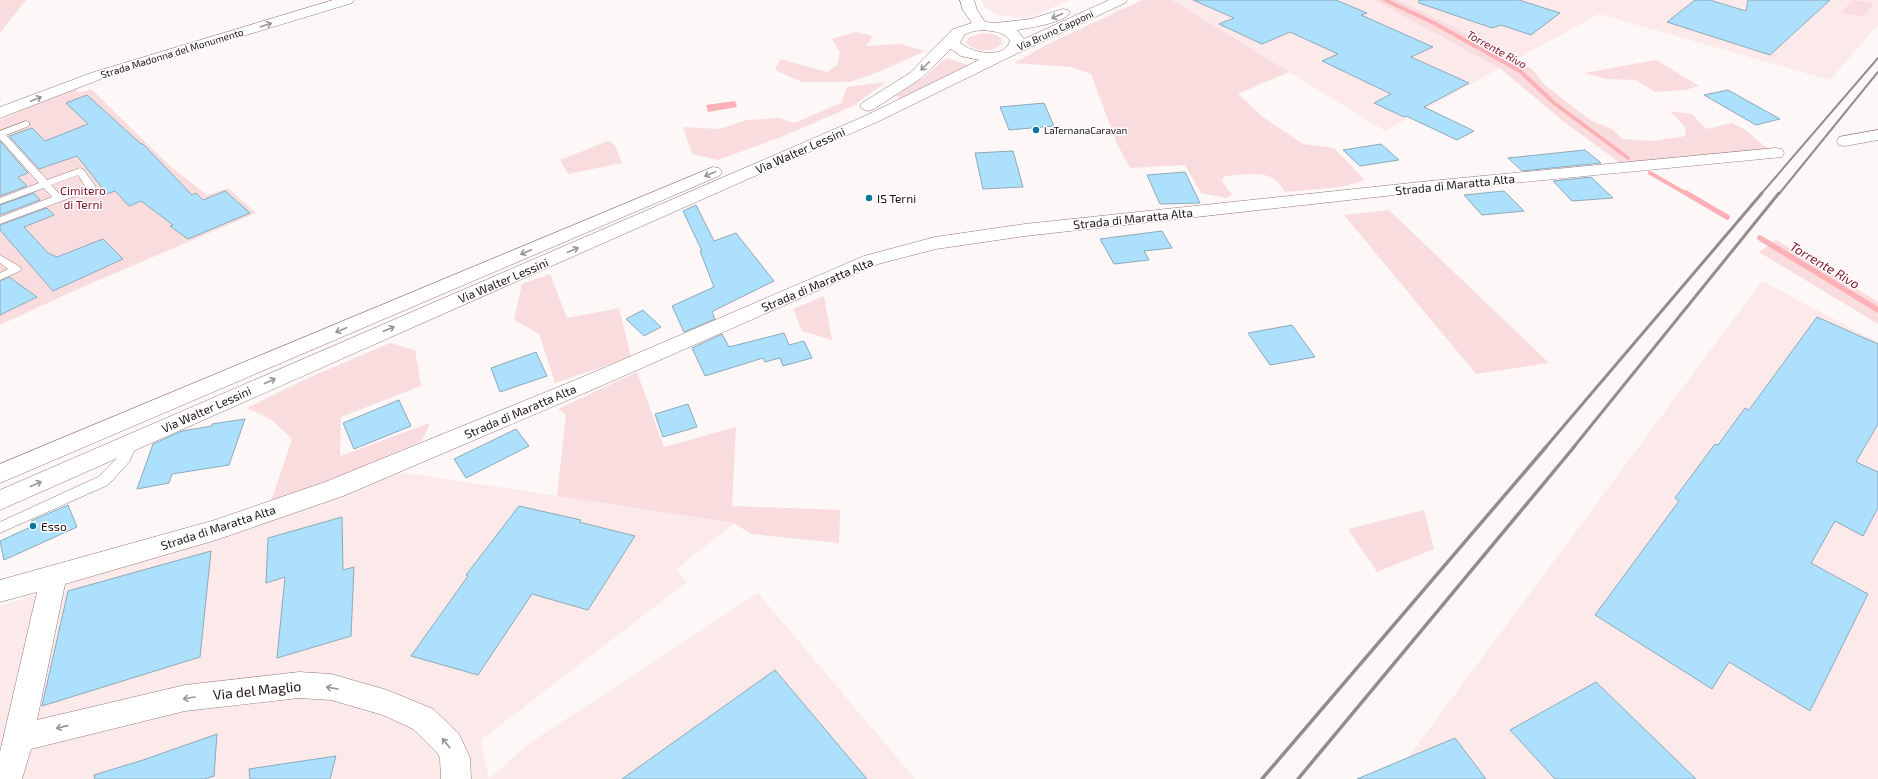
<svg xmlns="http://www.w3.org/2000/svg" width="1878" height="779" viewBox="0 0 1878 779" font-family="'Exo 2',sans-serif">
<style>
.built{fill:#fceaeb}
.green{fill:#f9ddde}
.water{fill:#fdb1b6}
.lines{fill:none;stroke-linecap:round;stroke-linejoin:round}
.stream-far1{stroke:#fdb1b6;stroke-width:4}
.stream{stroke:#fdb1b6;stroke-width:5.5}
.building{fill:#ace0fd;stroke:#8ea9b8}
.lane-casing{stroke:#957879;stroke-width:1}
.street-casing{stroke:#957879;stroke-width:1}
.secondary-casing{stroke:#957879;stroke-width:1}
.lane{fill:#fff;fill-rule:evenodd}
.street{fill:#fff;fill-rule:evenodd}
.secondary{fill:#fff;fill-rule:evenodd}
.rail-far2{stroke:#948b8c;stroke-width:2}
.rail-far1{stroke:#948b8c;stroke-width:3}
.rail{stroke:#948b8c;stroke-width:3.5}
.oneway{stroke:#999495}
.poi-dot{fill:#0a77a1;stroke:#fff;stroke-width:1.5}
.labels{text-anchor:middle;dominant-baseline:central;stroke-width:3;stroke-linejoin:round;paint-order:stroke}
.far-street-label{font-size:10px;fill:#1d1213;stroke:#fff}
.far-poi-label{font-size:10px;fill:#1d1213;stroke:#fff;text-anchor:start}
.far-water-label{font-size:11px;font-style:italic;fill:#861a31;stroke:#fff}
.street-label{font-size:12px;fill:#1d1213;stroke:#fff}
.park-label{font-size:12px;fill:#7c0d29;stroke:#fff}
.poi-label{font-size:12px;fill:#1d1213;stroke:#fff;text-anchor:start}
.water-label{font-size:13px;font-style:italic;fill:#861a31;stroke:#fff}
.near-street-label{font-size:14px;fill:#1d1213;stroke:#fff}
</style>
<rect width="100%" height="100%" fill="#fdf7f7"/>
<!-- built -->
<path class="built" d="M 981,0 L 1070,0 L 1029,18 L 1001,16 L 986,8 Z
M 1171,0 L 1878,0 L 1878,25 L 1830,80 L 1599,14 L 1385,131 Z
M 1762,281 L 1878,342 L 1878,779 L 1392,779 Z
M 399,472 L 735,523 L 676,569 L 687,582 L 481,740 L 489,779 L 528,744 L 758,593 L 915,779 L 0,779 L 0,606 L 300,509 Z"/>
<!-- green -->
<path class="green" d="M 0,0 L 26,0 L 0,33 Z
M 1142,0 L 1172,0 L 1289,72 L 1238,94 L 1263,117 L 1303,144 L 1334,148 L 1365,180 L 1341,187 L 1285,192 C 1271,167 1250,175 1225,176 L 1222,181 L 1232,195 L 1227,198 L 1201,193 L 1185,165 L 1130,168 L 1117,144 L 1091,74 L 1071,67 L 1014,63 L 1048,44 Z
M 1374,0 L 1397,0 L 1452,26 L 1486,47 L 1532,69 L 1545,85 L 1590,120 L 1612,129 L 1623,139 L 1652,141 L 1686,136 L 1685,127 L 1670,111 L 1692,114 L 1706,129 L 1732,123 L 1744,129 L 1772,152 L 1626,167 L 1564,122 L 1501,69 Z
M 1853,0 L 1874,3 L 1863,17 L 1841,12 Z
M 855,32 L 873,36 L 866,46 L 900,44 L 925,51 L 881,71 L 850,82 L 802,82 L 775,70 L 780,59 L 827,72 L 837,65 L 840,52 L 832,39 Z
M 983,33 L 994,34 L 1001,38 L 1002,43 C 994,53 973,53 966,42 L 969,37 Z
M 946,58 L 969,65 L 966,68 L 901,98 L 895,96 L 924,77 Z
M 1656,60 L 1699,86 L 1685,90 L 1655,92 L 1636,80 L 1606,79 L 1584,73 Z
M 886,82 L 853,106 L 781,137 L 718,160 L 692,154 L 683,127 L 720,129 L 746,120 L 779,118 L 794,123 L 841,103 L 847,87 Z
M 74,88 L 79,93 L 91,89 L 171,167 L 207,195 L 228,188 L 256,213 L 78,289 L 0,325 L 0,120 Z
M 608,141 L 615,145 L 622,163 L 568,174 L 560,160 Z
M 1389,210 L 1549,363 L 1476,374 L 1344,215 Z
M 1776,240 L 1878,302 L 1878,324 L 1759,252 Z
M 550,274 L 567,318 L 619,308 L 631,357 L 555,383 L 539,334 L 514,320 L 522,284 Z
M 824,296 L 832,340 L 802,331 L 793,309 Z
M 390,343 L 415,350 L 421,386 L 341,417 L 340,456 L 430,423 L 422,441 L 319,486 L 271,501 L 292,439 L 272,420 L 247,408 L 306,379 Z
M 637,372 L 664,447 L 736,427 L 732,506 L 840,510 L 839,543 L 751,534 L 734,523 L 557,496 L 566,415 L 558,409 Z
M 1424,510 L 1434,549 L 1377,572 L 1348,529 Z"/>
<!-- water -->
<path class="water" d="M 735,101 L 737,107 L 708,112 L 706,105 Z"/>
<g class="lines">
<!-- stream-far1 -->
<path class="stream-far1" d="M 1385,0 L 1434,23 L 1520,71 L 1554,103 L 1628,158
M 1650,173 L 1687,194"/>
<!-- stream -->
<path class="stream" d="M 1686,193 L 1727,217
M 1760,238 L 1878,310"/>
</g>
<!-- building -->
<path class="building" d="M 1193,0 L 1336,0 L 1367,13 L 1361,15 L 1433,47 L 1411,57 L 1469,83 L 1424,107 L 1474,131 L 1457,140 L 1406,116 L 1404,117 L 1374,103 L 1391,94 L 1322,61 L 1338,54 L 1290,32 L 1262,44 L 1219,24 L 1234,18 Z
M 1419,0 L 1519,0 L 1560,13 L 1531,35 L 1501,25 L 1492,28 L 1419,3 Z
M 1695,0 L 1710,0 L 1746,11 L 1748,0 L 1830,0 L 1770,55 L 1667,22 Z
M 1728,90 L 1780,119 L 1756,125 L 1704,95 Z
M 87,95 L 141,144 L 143,144 L 192,195 L 196,193 L 203,200 L 225,191 L 250,213 L 188,239 L 170,226 L 173,225 L 141,201 L 129,206 L 115,191 L 107,194 L 77,156 L 39,169 L 9,136 L 32,128 L 45,141 L 88,124 L 66,103 Z
M 1044,103 L 1054,126 L 1009,130 L 1000,107 Z
M 0,141 L 28,173 L 18,177 L 27,186 L 0,196 Z
M 1381,144 L 1399,160 L 1360,166 L 1343,150 Z
M 1585,150 L 1601,163 L 1522,171 L 1508,158 Z
M 1013,151 L 1023,187 L 983,189 L 975,153 Z
M 1185,172 L 1200,203 L 1160,204 L 1147,175 Z
M 1591,177 L 1613,198 L 1572,201 L 1553,181 Z
M 1504,191 L 1524,211 L 1482,215 L 1464,195 Z
M 34,193 L 40,200 L 0,215 L 0,205 Z
M 696,205 L 714,241 L 736,233 L 774,281 L 717,309 L 712,312 L 715,319 L 684,332 L 672,306 L 714,287 L 700,251 L 702,251 L 683,211 Z
M 47,208 L 54,215 L 24,227 L 48,253 L 57,257 L 103,239 L 123,259 L 53,291 L 0,230 L 0,225 Z
M 1162,231 L 1172,248 L 1144,251 L 1149,260 L 1114,264 L 1100,239 Z
M 9,277 L 37,297 L 0,315 L 0,281 Z
M 643,310 L 661,327 L 644,336 L 626,319 Z
M 1817,317 L 1878,344 L 1878,424 L 1856,462 L 1878,472 L 1878,508 L 1863,536 L 1835,521 L 1811,563 L 1868,594 L 1810,711 L 1729,662 L 1712,689 L 1595,615 L 1679,501 L 1675,498 L 1715,444 L 1718,445 L 1745,408 L 1749,410 Z
M 1292,325 L 1315,357 L 1270,365 L 1248,333 Z
M 784,333 L 789,345 L 804,341 L 812,358 L 783,366 L 780,358 L 765,362 L 763,358 L 705,376 L 692,348 L 722,334 L 729,347 Z
M 536,352 L 547,376 L 500,392 L 491,368 Z
M 399,400 L 411,426 L 354,449 L 343,423 Z
M 688,404 L 697,427 L 663,437 L 655,414 Z
M 245,419 L 229,465 L 172,474 L 169,483 L 137,489 L 153,444 L 182,431 L 212,426 L 212,424 Z
M 516,429 L 529,446 L 466,478 L 454,459 Z
M 68,505 L 77,527 L 4,560 L 0,541 L 33,526 L 31,521 Z
M 519,506 L 581,520 L 579,522 L 635,536 L 588,610 L 532,594 L 478,675 L 411,656 L 468,576 L 466,575 Z
M 342,517 L 343,570 L 354,567 L 351,636 L 277,658 L 285,577 L 266,583 L 268,538 Z
M 211,551 L 200,657 L 42,706 L 68,591 Z
M 775,670 L 867,779 L 622,779 Z
M 1596,682 L 1696,779 L 1555,779 L 1510,730 Z
M 217,734 L 214,776 L 204,779 L 95,779 L 94,775 L 143,760 Z
M 1455,738 L 1486,779 L 1357,779 Z
M 336,756 L 330,779 L 250,779 L 249,769 Z"/>
<g class="lines">
<!-- lane casing -->
<g class="lane-casing">
<path id="lane" d="M 26,121 L 29,122 L 29,126 L 6,135 L 47,180 L 80,168 L 83,169 L 96,187 L 94,189 L 0,224 L 0,217 L 52,197 L 44,188 L 0,204 L 0,198 L 39,183 L 0,139 L 0,131 ZM 78,175 L 85,186 L 60,194 L 51,185 Z
M 0,255 L 20,267 L 21,269 L 20,271 L 0,280 L 0,273 L 8,269 L 0,263 Z
M 133,436 L 137,438 L 139,441 L 129,462 L 108,485 L 0,533 L 0,522 L 98,477 L 119,456 L 129,438 Z"/>
</g>
<!-- street casing -->
<g class="street-casing">
<path id="street" d="M 333,0 L 354,0 L 352,3 L 101,79 L 0,118 L 0,107 L 91,73 Z
M 1878,130 L 1878,140 L 1845,146 L 1839,145 L 1837,141 L 1839,137 Z
M 1776,148 L 1782,149 L 1784,153 L 1782,157 L 1430,191 L 1025,236 L 936,249 L 878,264 L 594,389 L 343,496 L 216,540 L 65,584 L 37,720 L 185,685 L 299,672 L 331,674 L 387,690 L 433,709 L 459,734 L 470,758 L 471,779 L 441,779 L 440,758 L 438,754 L 413,729 L 383,715 L 331,700 L 299,698 L 185,711 L 31,749 L 22,779 L 0,779 L 0,752 L 37,592 L 0,602 L 0,580 L 215,520 L 325,482 L 578,379 L 864,256 L 935,237 L 1025,224 L 1430,181 Z"/>
</g>
<!-- secondary casing -->
<g class="secondary-casing">
<path id="secondary" d="M 960,0 L 974,0 L 977,10 L 985,22 L 995,23 L 1031,19 L 1063,9 L 1068,10 L 1070,13 C 1063,23 1029,28 1017,30 L 1024,39 L 1109,0 L 1127,0 L 1125,3 L 1018,53 L 877,122 L 0,510 L 0,490 L 865,116 L 979,60 L 961,56 L 951,49 L 920,79 L 874,109 L 868,111 L 862,109 L 860,106 L 862,103 L 910,73 L 953,29 L 972,23 L 963,10 ZM 981,30 C 991,31 1005,31 1010,41 C 1004,60 972,53 960,43 L 964,35 L 971,32 Z
M 713,167 L 719,168 L 722,172 L 719,176 L 0,483 L 0,464 Z"/>
</g>
<!-- lane -->
<use href="#lane" class="lane"/>
<!-- street -->
<use href="#street" class="street"/>
<!-- secondary -->
<use href="#secondary" class="secondary"/>
<!-- rail-far2 -->
<path class="rail-far2" d="M 1761,194 L 1878,58
M 1779,194 L 1878,72"/>
<!-- rail-far1 -->
<path class="rail-far1" d="M 1545,448 L 1762,193
M 1573,448 L 1779,193"/>
<!-- rail -->
<path class="rail" d="M 1262,779 L 1546,447
M 1298,779 L 1574,447"/>
</g>
<!-- one-way arrows -->
<defs><path id="oneway-shaft" d="M-6 0H5M1.5-3L5.5 0L1.5 3" fill="none" stroke-width="1.6" stroke-linecap="round" stroke-linejoin="round"/></defs>
<g class="oneway">
<use href="#oneway-shaft" transform="translate(1057 16) rotate(156)"/>
<use href="#oneway-shaft" transform="translate(266 25) rotate(-18)"/>
<use href="#oneway-shaft" transform="translate(925 66) rotate(135)"/>
<use href="#oneway-shaft" transform="translate(36 99) rotate(-22)"/>
<use href="#oneway-shaft" transform="translate(710 174) rotate(157)"/>
<use href="#oneway-shaft" transform="translate(573 250) rotate(-23)"/>
<use href="#oneway-shaft" transform="translate(526 252) rotate(157)"/>
<use href="#oneway-shaft" transform="translate(389 329) rotate(-23)"/>
<use href="#oneway-shaft" transform="translate(341 330) rotate(157)"/>
<use href="#oneway-shaft" transform="translate(270 381) rotate(-24)"/>
<use href="#oneway-shaft" transform="translate(36 484) rotate(-24)"/>
<use href="#oneway-shaft" transform="translate(332 688) rotate(-170)"/>
<use href="#oneway-shaft" transform="translate(189 698) rotate(171)"/>
<use href="#oneway-shaft" transform="translate(62 727) rotate(167)"/>
<use href="#oneway-shaft" transform="translate(446 743) rotate(-129)"/>
</g>
<!-- markers -->
<g class="poi-dot">
<circle cx="1036" cy="130" r="4"/>
<circle cx="869" cy="198" r="4"/>
<circle cx="33" cy="526" r="4"/>
</g>
<g class="labels">
<!-- far-street labels -->
<g class="far-street-label">
<text transform="translate(1055 30) rotate(-25)">Via Bruno Capponi</text>
<text transform="translate(172 53) rotate(-17)">Strada Madonna del Monumento</text>
</g>
<!-- far-poi labels -->
<g class="far-poi-label">
<text x="1044" y="130">LaTernanaCaravan</text>
</g>
<!-- far-water labels -->
<g class="far-water-label">
<text transform="translate(1497 49) rotate(29)">Torrente Rivo</text>
</g>
<!-- street labels -->
<g class="street-label">
<text transform="translate(800 150) rotate(-24)">Via Walter Lessini</text>
<text transform="translate(1455 184) rotate(-6)">Strada di Maratta Alta</text>
<text transform="translate(1133 218) rotate(-6)">Strada di Maratta Alta</text>
<text transform="translate(503 280) rotate(-23)">Via Walter Lessini</text>
<text transform="translate(817 284) rotate(-23)">Strada di Maratta Alta</text>
<text transform="translate(206 409) rotate(-24)">Via Walter Lessini</text>
<text transform="translate(520 411) rotate(-23)">Strada di Maratta Alta</text>
<text transform="translate(218 527) rotate(-18)">Strada di Maratta Alta</text>
</g>
<!-- park labels -->
<g class="park-label">
<text x="83" y="190">Cimitero<tspan x="83" dy="14">di Terni</tspan></text>
</g>
<!-- poi labels -->
<g class="poi-label">
<text x="877" y="198">IS Terni</text>
<text x="41" y="526">Esso</text>
</g>
<!-- water labels -->
<g class="water-label">
<text transform="translate(1825 265) rotate(31)">Torrente Rivo</text>
</g>
<!-- near-street labels -->
<g class="near-street-label">
<text transform="translate(257 690) rotate(-6)">Via del Maglio</text>
</g>
</g>
</svg>
